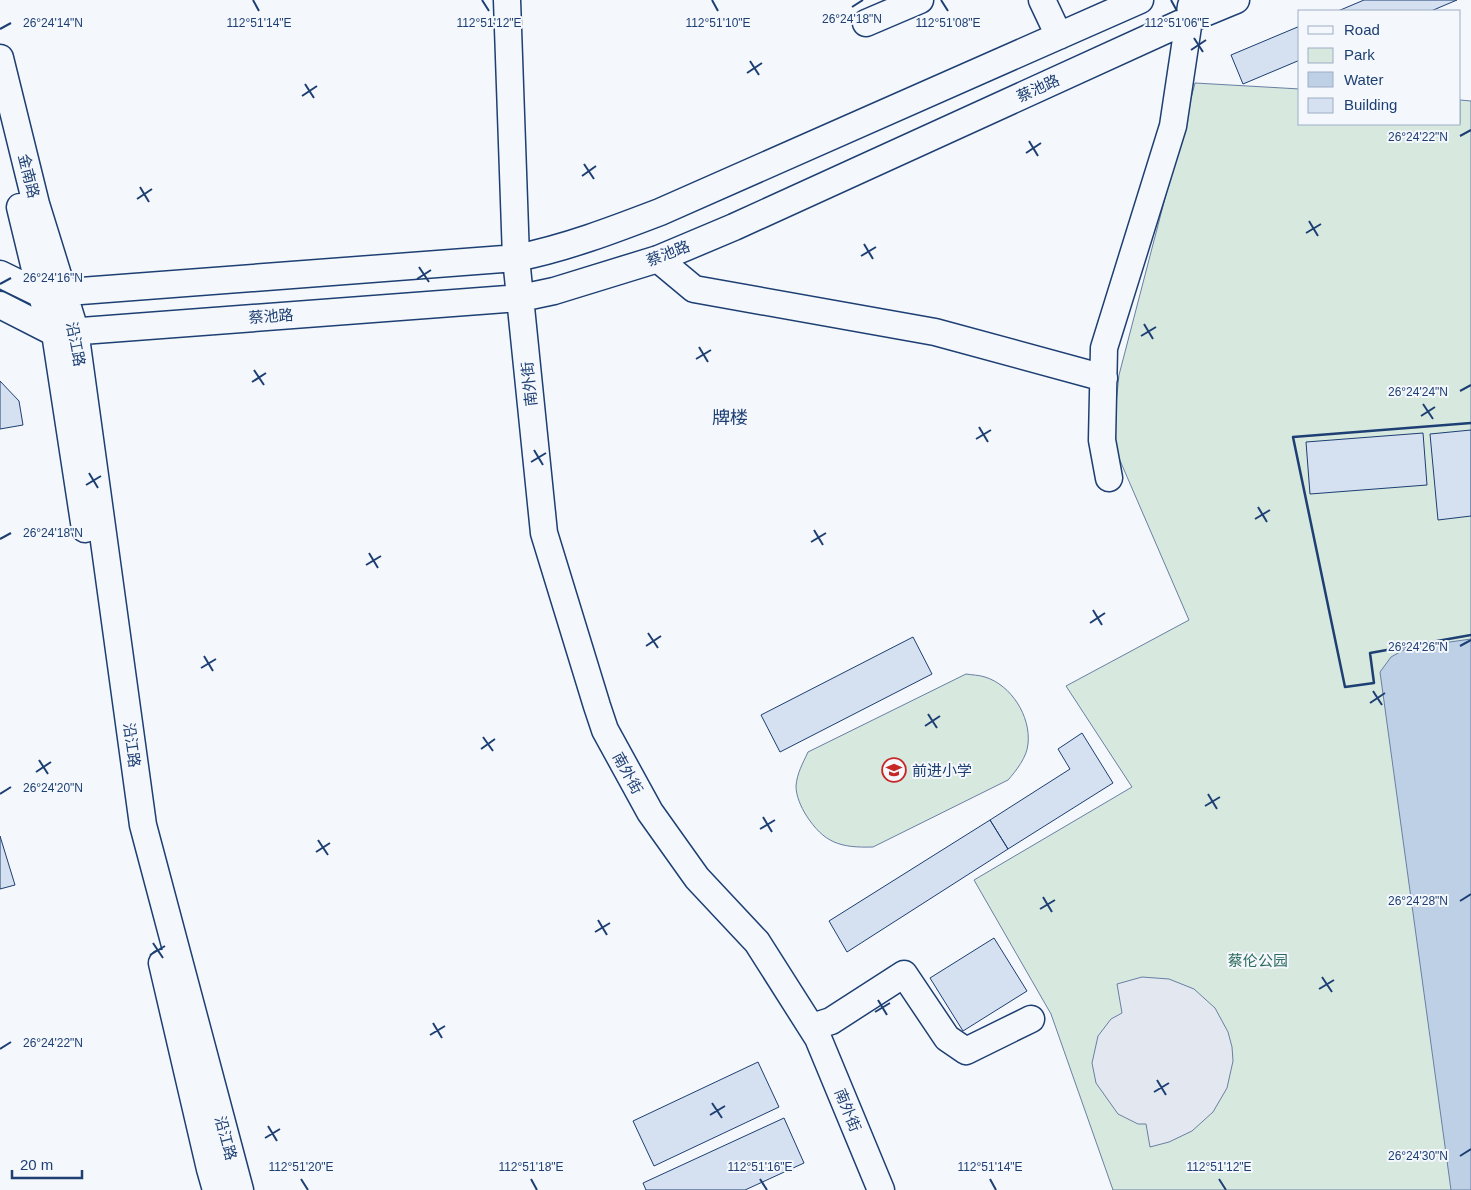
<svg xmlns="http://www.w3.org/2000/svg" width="1471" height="1190" viewBox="0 0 1471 1190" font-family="Helvetica,'Noto Sans SC',sans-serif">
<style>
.green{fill:#d7e8df;stroke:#687fa3}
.parking{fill:#e3e8f0;stroke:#687fa3}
.water{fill:#bed0e5;stroke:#687fa3}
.building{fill:#d5e0f0;stroke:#1d3f73}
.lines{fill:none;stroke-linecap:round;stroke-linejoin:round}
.minor-casing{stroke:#1d3f73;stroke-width:29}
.minor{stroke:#f4f7fb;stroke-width:26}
.wall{stroke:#1d3f73;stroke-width:2.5}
.ticks{fill:none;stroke:#1d3f73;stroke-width:2}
.labels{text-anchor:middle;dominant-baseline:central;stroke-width:4;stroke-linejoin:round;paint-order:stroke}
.street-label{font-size:15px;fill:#1d3f73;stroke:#f4f7fb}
.poi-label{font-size:15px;fill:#1d3f73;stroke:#f4f7fb;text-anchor:start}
.park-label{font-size:15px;fill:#2c6c60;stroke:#f4f7fb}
.quarter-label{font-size:18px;fill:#1d3f73;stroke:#f4f7fb}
.ticks-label{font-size:12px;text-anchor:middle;fill:#1d3f73;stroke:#f4f7fb;stroke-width:4;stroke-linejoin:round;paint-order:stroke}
</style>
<rect width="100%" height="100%" fill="#f4f7fb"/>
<!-- green -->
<path class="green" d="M 1195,83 L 1300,89 L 1300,124 L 1460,124 L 1460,100 L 1471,101 L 1471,1190 L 1113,1190 L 1051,1014 L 974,880 L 1132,787 L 1066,686 L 1189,620 L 1112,442 L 1119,375 Z
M 966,674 C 972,675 979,675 985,677 C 1011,685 1031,716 1028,744 C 1027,757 1016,771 1008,780 L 873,847 C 840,848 824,843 806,815 C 801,807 796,796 796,786 C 797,773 803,763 808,752 Z"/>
<!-- parking -->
<path class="parking" d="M 1142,977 L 1169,979 L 1194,989 L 1215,1008 L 1228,1032 L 1232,1047 L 1233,1061 L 1227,1088 L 1213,1112 L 1192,1131 L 1169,1142 L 1150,1147 L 1146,1124 L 1138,1124 L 1118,1114 L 1096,1083 L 1092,1063 L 1098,1036 L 1111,1019 L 1122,1013 L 1117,984 Z"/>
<!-- water -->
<path class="water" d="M 1471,639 L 1471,1190 L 1451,1190 L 1380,672 L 1391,657 L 1407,648 Z"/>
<!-- building -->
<path class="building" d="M 1364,0 L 1457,0 L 1431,11 L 1338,11 Z
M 1300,26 L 1300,60 L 1243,84 L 1231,55 Z
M 0,381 L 19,401 L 23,425 L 0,429 Z
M 1471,430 L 1471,516 L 1438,520 L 1430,434 Z
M 1423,433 L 1427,485 L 1310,494 L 1306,442 Z
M 913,637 L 932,674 L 780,752 L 761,715 Z
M 1082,733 L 1113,783 L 1008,849 L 990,820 L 1070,769 L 1058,749 Z
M 990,820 L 1008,849 L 847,952 L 829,921 Z
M 0,836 L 15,885 L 0,889 Z
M 994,938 L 1027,991 L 963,1031 L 930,978 Z
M 758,1062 L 779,1107 L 654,1166 L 633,1121 Z
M 784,1118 L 804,1163 L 745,1190 L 646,1190 L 643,1183 Z"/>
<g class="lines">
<!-- minor casing -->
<g class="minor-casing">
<path id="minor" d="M 507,0 L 516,258 L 544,533 L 597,706 L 605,730 L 650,812 L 697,878 L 757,942 L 818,1038 L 881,1190
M 1042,0 L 1059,36
M 866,23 L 920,0
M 0,58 L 36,204 L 75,330 L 143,825 L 240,1190
M 20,207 L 41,294 L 55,333 L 85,529
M 658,259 L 694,289 L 935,332 L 1104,378
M 0,274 L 41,294
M 41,294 L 516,258 C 566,248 613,230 660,212 L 1140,0
M 0,305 L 55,333
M 55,333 L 521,298 L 554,291 L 658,259 L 734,227 L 1190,19 L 1236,0
M 1109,478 L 1102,440 L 1104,348 L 1173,126 L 1191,6
M 162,963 L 210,1169 L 216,1190
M 812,1027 L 831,1021 L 904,974 L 947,1038 L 966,1051 L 1031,1019"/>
</g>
<!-- minor -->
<use href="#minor" class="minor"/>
<!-- wall -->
<path class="wall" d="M 1471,423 L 1293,437 L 1345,687 L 1374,683 L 1370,653 L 1471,635"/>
</g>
<!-- ticks -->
<path class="ticks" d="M 253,0 L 259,11M 482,0 L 489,11M 712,0 L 718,11M 941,0 L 948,11M 1171,0 L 1177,11M 852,7 L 863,0M 0,29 L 11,23M 1194,38 L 1203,52M 1191,50 L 1206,40M 750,61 L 759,75M 747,73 L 762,63M 305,84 L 314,98M 302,96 L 317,86M 1460,136 L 1471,130M 1029,141 L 1038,156M 1026,153 L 1041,143M 584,164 L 594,179M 582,176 L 596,166M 140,187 L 149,202M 137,199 L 152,189M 1309,221 L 1318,236M 1306,233 L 1321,224M 864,244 L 873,259M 861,256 L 876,247M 419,267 L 429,282M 417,279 L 431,270M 0,284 L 11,278M 1144,324 L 1153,339M 1141,336 L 1156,327M 699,347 L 708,362M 696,359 L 711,350M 254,370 L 264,385M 252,382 L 266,373M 1460,391 L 1471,385M 1423,404 L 1433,419M 1421,416 L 1435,407M 979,427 L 988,442M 976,439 L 991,430M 534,450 L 543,465M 531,462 L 546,453M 89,473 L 98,488M 86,485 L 101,476M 1258,507 L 1267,522M 1255,519 L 1270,510M 814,530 L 823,545M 0,539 L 11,533M 811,542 L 826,533M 369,553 L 378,568M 366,565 L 381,556M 1093,610 L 1102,625M 1090,623 L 1105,613M 648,633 L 658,648M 646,646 L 661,636M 1460,646 L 1471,640M 204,656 L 213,671M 201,668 L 216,659M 1373,691 L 1382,705M 1370,703 L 1385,693M 928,714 L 937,728M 925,726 L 940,716M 483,737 L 493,751M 481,749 L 495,739M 39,760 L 48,774M 36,772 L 51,762M 0,794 L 11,787M 1208,794 L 1217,809M 1205,806 L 1220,797M 763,817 L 772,832M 760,829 L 775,820M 318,840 L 328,855M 316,852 L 330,843M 1043,897 L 1052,912M 1460,901 L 1471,894M 1040,909 L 1055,900M 598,920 L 607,935M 595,932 L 610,923M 153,943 L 163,958M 150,955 L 165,946M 1322,977 L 1332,992M 1319,989 L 1334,980M 878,1000 L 887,1015M 875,1012 L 890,1003M 433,1023 L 442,1038M 430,1035 L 445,1026M 0,1049 L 11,1042M 1157,1080 L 1166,1095M 1154,1092 L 1169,1083M 712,1103 L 722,1118M 710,1115 L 725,1106M 268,1126 L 277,1141M 265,1138 L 280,1129M 1460,1156 L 1471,1149M 301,1179 L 308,1190M 531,1179 L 537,1190M 760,1179 L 767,1190M 990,1179 L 996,1190M 1219,1179 L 1226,1190"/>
<!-- icons -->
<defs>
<g id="school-ring" transform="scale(1.25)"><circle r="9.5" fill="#f4f7fb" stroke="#c62828" stroke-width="1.5"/><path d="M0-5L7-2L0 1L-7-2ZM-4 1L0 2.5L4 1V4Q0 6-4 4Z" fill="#c62828"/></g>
</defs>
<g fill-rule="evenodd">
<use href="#school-ring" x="894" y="770"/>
</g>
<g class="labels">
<!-- street labels -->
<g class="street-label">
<text transform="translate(1038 88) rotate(-24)">蔡池路</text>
<text transform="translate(29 176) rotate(76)">金南路</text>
<text transform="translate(668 253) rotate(-21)">蔡池路</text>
<text transform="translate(271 316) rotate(-4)">蔡池路</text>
<text transform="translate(76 344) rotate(79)">沿江路</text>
<text transform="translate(529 384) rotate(-96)">南外街</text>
<text transform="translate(132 745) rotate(82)">沿江路</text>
<text transform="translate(628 773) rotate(61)">南外街</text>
<text transform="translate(848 1110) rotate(68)">南外街</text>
<text transform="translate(226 1138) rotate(75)">沿江路</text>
</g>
<!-- poi labels -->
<g class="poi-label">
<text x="912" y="770">前进小学</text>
</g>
<!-- park labels -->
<g class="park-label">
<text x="1258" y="960">蔡伦公园</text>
</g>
<!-- quarter labels -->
<g class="quarter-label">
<text x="730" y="418">牌楼</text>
</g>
</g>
<g class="ticks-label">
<text x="852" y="23">26°24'18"N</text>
<text x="53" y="27">26°24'14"N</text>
<text x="489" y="27">112°51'12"E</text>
<text x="718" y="27">112°51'10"E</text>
<text x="259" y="27">112°51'14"E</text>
<text x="948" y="27">112°51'08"E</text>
<text x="1177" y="27">112°51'06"E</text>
<text x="1418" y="141">26°24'22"N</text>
<text x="53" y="282">26°24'16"N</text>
<text x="1418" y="396">26°24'24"N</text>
<text x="53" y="537">26°24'18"N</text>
<text x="1418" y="651">26°24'26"N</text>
<text x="53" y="792">26°24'20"N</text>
<text x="1418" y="905">26°24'28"N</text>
<text x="53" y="1047">26°24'22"N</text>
<text x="1418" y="1160">26°24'30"N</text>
<text x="301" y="1171">112°51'20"E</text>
<text x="531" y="1171">112°51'18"E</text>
<text x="760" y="1171">112°51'16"E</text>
<text x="990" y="1171">112°51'14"E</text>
<text x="1219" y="1171">112°51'12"E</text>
</g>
<!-- legend -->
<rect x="1298" y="10" width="162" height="115" fill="#f4f7fb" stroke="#9eadc5"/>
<rect x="1308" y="26" width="25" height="8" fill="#f4f7fb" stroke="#9eadc5"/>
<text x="1344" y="35" font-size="15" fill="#1d3f73">Road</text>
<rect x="1308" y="48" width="25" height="15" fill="#d7e8df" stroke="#9eadc5"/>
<text x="1344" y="60" font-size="15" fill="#1d3f73">Park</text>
<rect x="1308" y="72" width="25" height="15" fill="#bed0e5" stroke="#9eadc5"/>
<text x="1344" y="85" font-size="15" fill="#1d3f73">Water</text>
<rect x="1308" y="98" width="25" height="15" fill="#d5e0f0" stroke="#9eadc5"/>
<text x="1344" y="110" font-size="15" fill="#1d3f73">Building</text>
<!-- scale -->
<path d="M12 1170v8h70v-8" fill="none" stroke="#1d3f73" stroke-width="2.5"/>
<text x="20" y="1170" font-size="15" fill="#1d3f73" stroke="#f4f7fb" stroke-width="4" paint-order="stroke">20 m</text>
</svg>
